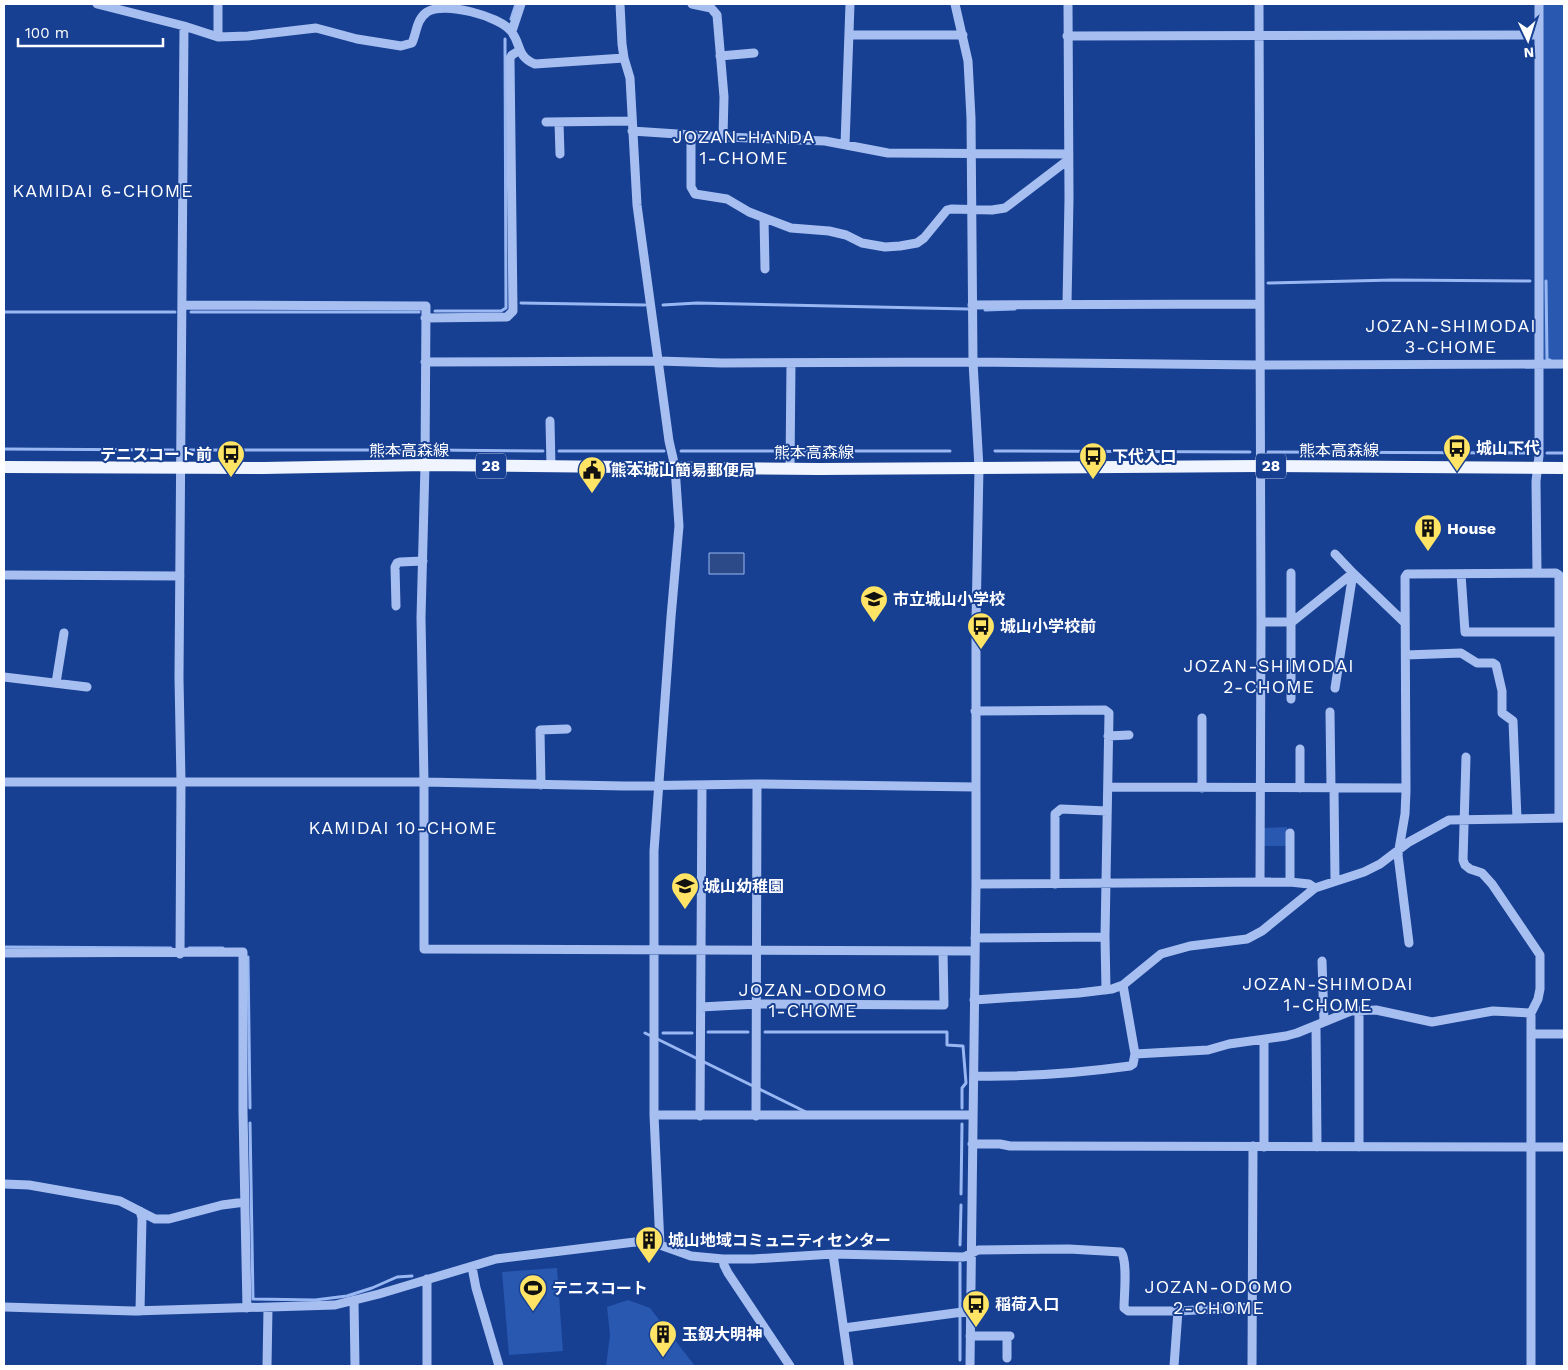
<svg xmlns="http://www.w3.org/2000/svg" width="1568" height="1370" viewBox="0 0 1568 1370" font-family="'Work Sans','Noto Sans JP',sans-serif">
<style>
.green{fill:#2958b1}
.water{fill:#2c4988;stroke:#99b8f3}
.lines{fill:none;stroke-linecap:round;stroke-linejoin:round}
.stream{stroke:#99b8f3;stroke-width:3}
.minor{stroke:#a6bff0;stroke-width:9}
.major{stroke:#eff4ff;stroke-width:12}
.labels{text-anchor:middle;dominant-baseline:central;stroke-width:4;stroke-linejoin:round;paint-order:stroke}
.shield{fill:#173f92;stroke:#b9c5de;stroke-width:1}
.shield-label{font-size:15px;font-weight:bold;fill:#fff}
.poi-label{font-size:16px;font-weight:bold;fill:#fff;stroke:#173f92;text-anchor:start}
.street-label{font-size:16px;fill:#fff;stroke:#173f92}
.neighbourhood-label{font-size:18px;letter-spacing:1px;fill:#fff;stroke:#173f92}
</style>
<rect width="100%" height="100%" fill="#173f92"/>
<!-- green -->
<path class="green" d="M 1539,4 L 1564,4 L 1564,364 L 1539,364 Z
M 1287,827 L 1287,846 L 1264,846 L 1263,828 Z
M 557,1268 L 563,1351 L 509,1355 L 502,1272 Z
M 628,1300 L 650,1308 L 695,1366 L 606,1366 L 610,1335 L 607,1307 Z"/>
<!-- water -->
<path class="water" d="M 709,553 L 744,553 L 744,574 L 709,574 Z"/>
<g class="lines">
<!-- stream -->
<path class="stream" d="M 511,19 L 516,4
M 1546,281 L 1547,360 L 1550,360
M 1268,283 L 1393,280 L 1530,281
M 521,303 L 645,305
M 663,305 L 697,303 L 968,309
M 985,310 L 1015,309
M 435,311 L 501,311 L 506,308 L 505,39
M 4,312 L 175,312
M 191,312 L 419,312
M 4,449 L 173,450
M 190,450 L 418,450
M 434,450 L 543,451
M 559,451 L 664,451
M 681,451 L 782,451
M 798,451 L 950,451
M 995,451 L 1250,452
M 1268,452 L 1529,453
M 1547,453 L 1564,453
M 4,947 L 171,948
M 189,948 L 223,948
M 248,957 L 250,1108
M 708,1032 L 748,1032
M 765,1032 L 947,1032 L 947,1045 L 963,1046 L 966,1083 L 962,1088 L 962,1108
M 645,1033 L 806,1112
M 663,1033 L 692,1033
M 250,1123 L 253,1299 L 315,1300 L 347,1296 L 372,1288 L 397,1277 L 412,1276
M 961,1194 L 962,1124
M 960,1245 L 961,1205
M 960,1360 L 960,1263"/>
<!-- minor -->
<path class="minor" d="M 97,4 L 184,26 L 218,37 L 248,36 L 316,28 L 357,39 L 401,46 L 412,43 C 417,32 416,20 427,12 C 444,1 499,16 511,31 C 522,45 516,56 535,64 L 624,58
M 620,4 L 622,44 L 624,58 L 630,78 L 637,205 L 669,441 L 675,467 L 679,526 L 671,617 L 654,851 L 654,1115 L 660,1245
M 692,4 L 711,8 L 717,15 L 724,97 L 723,137
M 955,4 L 968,61 L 971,118 L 973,362 L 979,468 L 976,620 L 976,884 L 970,1366
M 1259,4 L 1261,622 L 1260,882
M 512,31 L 521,4
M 850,35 L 963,35
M 1067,36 L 1539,35
M 218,37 L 218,4
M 720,56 L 754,53
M 546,122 L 632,121
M 559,122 L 560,154
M 632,131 L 723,137 L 825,141 L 888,153 L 1068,154
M 691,135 L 691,187 L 695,194 L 727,199 L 749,212 L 791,228 L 829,231 L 846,235 L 862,243 L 885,247 L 900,246 L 917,243 L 924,238 L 947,210 L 951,209 L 992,210 L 1005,208 L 1068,160
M 845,144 L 850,4
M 764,218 L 765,269
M 1067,304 L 1069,199 L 1068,4
M 182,305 L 426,306 L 425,465 L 421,618 L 424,782 L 424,949 L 975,951
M 972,305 L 1260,304
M 425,318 L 507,317 L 513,311 L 510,58 L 512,55 L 520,50
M 425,362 L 659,361 L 722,363 L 973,362 L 1260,365 L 1564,364
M 550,421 L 551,466
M 790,469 L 791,363
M 1335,554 L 1353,573 L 1335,688
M 1291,573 L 1291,699
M 1537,573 L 1536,481 L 1539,456 L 1539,4
M 1461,574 L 1465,632 L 1558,632
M 4,575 L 180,576
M 396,606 L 395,567 L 397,563 L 400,562 L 423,561
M 1261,622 L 1292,622 L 1353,573 L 1405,623
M 1406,655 L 1461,653 L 1477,663 L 1493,663 L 1496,665 L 1502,691 L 1502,713 L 1513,721 L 1517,819
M 4,677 L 87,687
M 56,683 L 64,633
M 975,711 L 1105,710 L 1109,713 L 1105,937 L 1106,990
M 1330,712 L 1331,788
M 1108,736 L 1129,735
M 1466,757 L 1463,860 L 1465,865 L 1470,869 L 1482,873 L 1492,884 L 1540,955 L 1540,989 L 1538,999 L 1531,1013 L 1531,1366
M 4,782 L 424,782 L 624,786 L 757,784 L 975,787
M 541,785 L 540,730 L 567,729
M 1108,787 L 1406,788
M 1202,788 L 1202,718
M 1300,788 L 1300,749
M 1334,788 L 1335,881
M 1290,882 L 1290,833
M 976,884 L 1290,882 L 1309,884 L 1315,888
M 1055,884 L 1055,814 L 1061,809 L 1107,811
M 975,938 L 1105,937
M 1409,943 L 1398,855 L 1405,814 L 1406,791 L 1405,577 L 1407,574 L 1556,573 L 1559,575 L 1559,818
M 4,953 L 243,952 L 243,1112 L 247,1308
M 180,954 L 181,782 L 179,678 L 184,26
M 1322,961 L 1324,1022
M 974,1000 L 1079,993 L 1112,989 L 1123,985 L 1161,954 L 1190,946 L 1247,939 L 1262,931 L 1315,888 L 1364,872 L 1380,864 L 1409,842 L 1449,820 L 1564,818
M 701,1007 L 757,1004 L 944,1005 L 943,951
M 1316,1026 L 1317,1147
M 1531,1034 L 1564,1034
M 1264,1040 L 1264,1147
M 1135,1054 L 1208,1050 L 1229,1044 L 1286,1036 L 1297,1033 L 1351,1011 L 1376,1010 L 1432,1022 L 1493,1011 L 1531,1013
M 974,1076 C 1026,1077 1079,1073 1130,1066 L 1133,1064 L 1135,1054 L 1123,985
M 654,1115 L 973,1115
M 700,1116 L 702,785
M 756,1116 L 757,784
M 972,1144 L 1000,1144 L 1010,1146 L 1564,1147
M 1359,1147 L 1359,1011
M 4,1184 L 29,1185 L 120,1201 L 155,1219 L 169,1219 L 222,1205 L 245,1202
M 140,1211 L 142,1218 L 140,1311
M 833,1254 L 849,1366
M 723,1259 L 724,1265 L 728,1273 L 790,1366
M 472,1267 L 476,1288 L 499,1366
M 427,1279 L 427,1366
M 354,1300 L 355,1366
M 4,1307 L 133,1311 L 335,1305 L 379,1294 L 496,1259 L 635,1242 L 660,1245 L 691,1256 L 723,1259 L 753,1259 L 833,1254 L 964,1257 L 978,1250 L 1069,1249 L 1121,1252 C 1128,1261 1124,1295 1124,1308 L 1128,1311 L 1178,1311 L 1252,1307
M 844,1328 L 970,1311
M 970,1336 L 1010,1336
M 1007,1358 L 1007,1336
M 267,1366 L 268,1308
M 1174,1366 L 1178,1311
M 1252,1366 L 1253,1146"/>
<!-- major -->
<path class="major" d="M 4,467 L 263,468 L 425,465 L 819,469 L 1259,466 L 1564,468"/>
</g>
<!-- icons -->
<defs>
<g id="bus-pin" transform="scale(1.4375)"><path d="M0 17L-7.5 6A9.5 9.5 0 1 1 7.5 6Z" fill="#ffe465" stroke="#173f92"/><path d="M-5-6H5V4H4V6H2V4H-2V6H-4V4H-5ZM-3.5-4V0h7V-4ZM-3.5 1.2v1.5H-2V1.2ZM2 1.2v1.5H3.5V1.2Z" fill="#111"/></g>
<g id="civic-pin" transform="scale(1.4375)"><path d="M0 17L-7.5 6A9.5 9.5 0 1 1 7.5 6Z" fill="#ffe465" stroke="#173f92"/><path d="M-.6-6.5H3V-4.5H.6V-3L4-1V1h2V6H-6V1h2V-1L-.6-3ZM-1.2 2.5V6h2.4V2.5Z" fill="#111"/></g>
<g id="building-pin" transform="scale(1.4375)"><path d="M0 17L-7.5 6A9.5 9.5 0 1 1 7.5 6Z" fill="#ffe465" stroke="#173f92"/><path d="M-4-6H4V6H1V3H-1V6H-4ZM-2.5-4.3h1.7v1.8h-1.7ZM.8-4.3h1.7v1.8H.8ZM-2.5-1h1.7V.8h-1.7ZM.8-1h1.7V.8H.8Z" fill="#111"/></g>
<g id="school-pin" transform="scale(1.4375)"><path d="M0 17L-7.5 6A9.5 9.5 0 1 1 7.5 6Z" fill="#ffe465" stroke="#173f92"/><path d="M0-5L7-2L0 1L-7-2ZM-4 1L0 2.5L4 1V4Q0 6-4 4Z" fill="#111"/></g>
<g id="stadium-pin" transform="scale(1.4375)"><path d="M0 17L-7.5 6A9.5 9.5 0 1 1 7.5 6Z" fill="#ffe465" stroke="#173f92"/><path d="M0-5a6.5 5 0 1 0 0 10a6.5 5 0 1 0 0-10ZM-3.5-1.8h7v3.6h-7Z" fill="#111"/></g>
</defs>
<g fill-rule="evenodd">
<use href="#bus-pin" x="1457" y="448"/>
<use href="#bus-pin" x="231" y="454"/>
<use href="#bus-pin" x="1093" y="456"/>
<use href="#civic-pin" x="592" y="470"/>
<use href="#building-pin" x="1428" y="528"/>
<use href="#school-pin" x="874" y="599"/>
<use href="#bus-pin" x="981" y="626"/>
<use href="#school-pin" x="685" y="886"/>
<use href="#building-pin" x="649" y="1240"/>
<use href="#stadium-pin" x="533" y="1288"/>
<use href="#bus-pin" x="976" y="1304"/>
<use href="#building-pin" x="663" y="1334"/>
</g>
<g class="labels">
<!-- shield labels -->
<g class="shield">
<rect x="476" y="453.5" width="30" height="25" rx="4"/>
<rect x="1256" y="453.5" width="30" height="25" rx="4"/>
</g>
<g class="shield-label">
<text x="491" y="466">28</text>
<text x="1271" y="466">28</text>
</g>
<!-- poi labels -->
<g class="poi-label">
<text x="1476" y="448">城山下代</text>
<text x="212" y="454" text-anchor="end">テニスコート前</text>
<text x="1112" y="456">下代入口</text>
<text x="611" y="470">熊本城山簡易郵便局</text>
<text x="1447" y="528">House</text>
<text x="893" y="599">市立城山小学校</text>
<text x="1000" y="626">城山小学校前</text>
<text x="704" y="886">城山幼稚園</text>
<text x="668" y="1240">城山地域コミュニティセンター</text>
<text x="552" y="1288">テニスコート</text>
<text x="995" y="1304">稲荷入口</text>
<text x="682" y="1334">玉釼大明神</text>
</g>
<!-- street labels -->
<g class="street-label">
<text x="409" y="450">熊本高森線</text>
<text x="1339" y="450">熊本高森線</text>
<text x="814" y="452">熊本高森線</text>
</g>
<!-- neighbourhood labels -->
<g class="neighbourhood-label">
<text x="744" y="136">JOZAN-HANDA<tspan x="744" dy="21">1-CHOME</tspan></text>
<text x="103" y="190">KAMIDAI 6-CHOME</text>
<text x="1451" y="325">JOZAN-SHIMODAI<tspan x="1451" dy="21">3-CHOME</tspan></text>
<text x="1269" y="665">JOZAN-SHIMODAI<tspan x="1269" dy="21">2-CHOME</tspan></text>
<text x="403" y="827">KAMIDAI 10-CHOME</text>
<text x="1328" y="983">JOZAN-SHIMODAI<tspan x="1328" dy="21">1-CHOME</tspan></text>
<text x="813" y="989">JOZAN-ODOMO<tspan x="813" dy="21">1-CHOME</tspan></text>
<text x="1219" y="1286">JOZAN-ODOMO<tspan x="1219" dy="21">2-CHOME</tspan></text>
</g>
</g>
<!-- border -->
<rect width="1568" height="1370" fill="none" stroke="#ffffff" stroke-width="10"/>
<!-- north arrow -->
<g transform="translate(1528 40) rotate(176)" stroke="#173f92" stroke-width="4" paint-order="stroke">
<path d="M0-4L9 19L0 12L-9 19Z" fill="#ffffff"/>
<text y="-8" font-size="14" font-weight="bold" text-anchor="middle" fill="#ffffff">N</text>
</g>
<!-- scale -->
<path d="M18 38v8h145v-8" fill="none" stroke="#ffffff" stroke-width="2.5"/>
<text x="25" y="38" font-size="15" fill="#ffffff" stroke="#173f92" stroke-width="4" paint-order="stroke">100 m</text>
</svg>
